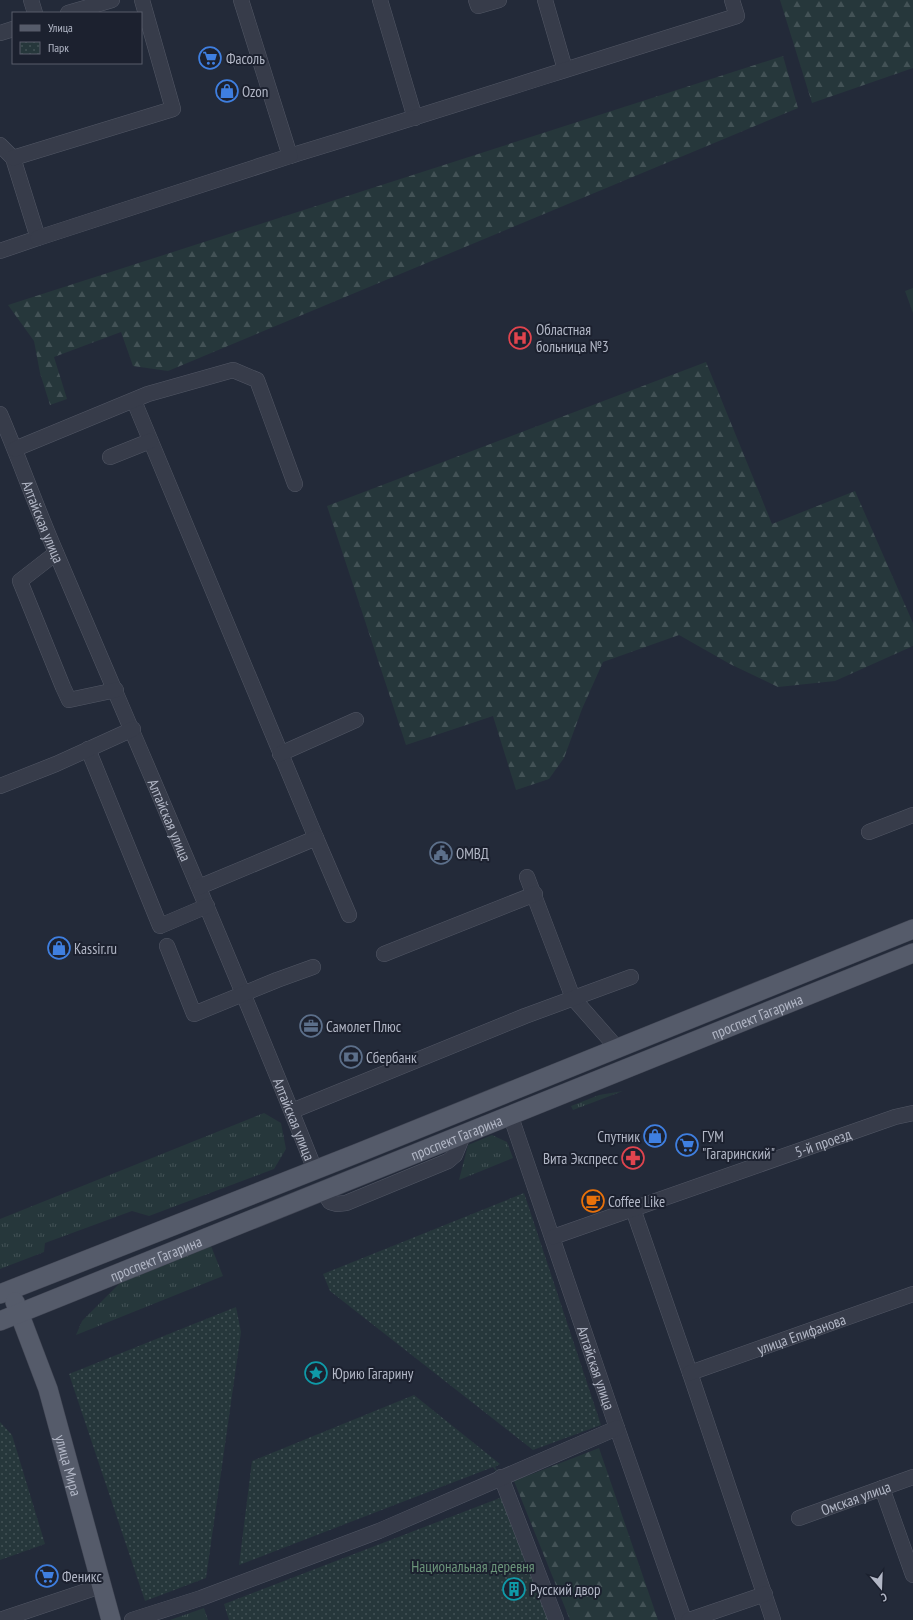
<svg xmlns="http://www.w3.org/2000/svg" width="913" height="1620" viewBox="0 0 913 1620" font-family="'PT Sans Narrow',sans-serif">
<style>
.grass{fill:url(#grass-tufts)}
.forest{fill:url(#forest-firs)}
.park{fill:url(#park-dots)}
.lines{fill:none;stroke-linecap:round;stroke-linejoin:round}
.minor-casing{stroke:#525765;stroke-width:16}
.major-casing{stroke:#404553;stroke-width:20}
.minor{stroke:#373c4a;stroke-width:15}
.major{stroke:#555b6a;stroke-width:19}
.labels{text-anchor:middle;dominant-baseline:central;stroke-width:4;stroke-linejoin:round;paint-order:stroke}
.poi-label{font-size:15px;fill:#b2b7c6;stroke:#1c212f;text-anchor:start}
.street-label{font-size:15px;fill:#b2b7c6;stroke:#1c212f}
.park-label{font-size:15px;fill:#6b957a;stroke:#1c212f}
</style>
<defs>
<pattern id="grass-tufts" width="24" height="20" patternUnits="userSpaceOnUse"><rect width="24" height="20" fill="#26373b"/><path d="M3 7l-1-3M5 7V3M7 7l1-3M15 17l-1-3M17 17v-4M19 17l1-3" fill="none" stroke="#435256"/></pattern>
<pattern id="forest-firs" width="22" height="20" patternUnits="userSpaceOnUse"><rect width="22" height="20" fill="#26373b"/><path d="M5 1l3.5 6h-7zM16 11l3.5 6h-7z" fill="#435256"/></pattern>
<pattern id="park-dots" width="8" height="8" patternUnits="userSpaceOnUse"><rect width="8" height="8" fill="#26373b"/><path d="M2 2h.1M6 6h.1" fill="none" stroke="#435256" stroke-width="1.8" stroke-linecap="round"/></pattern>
</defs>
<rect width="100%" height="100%" fill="#232a39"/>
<!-- grass -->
<path class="grass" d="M 623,1091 L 573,1110 L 571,1106 L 599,1095 Z
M 264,1113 L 281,1123 L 286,1149 L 274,1169 L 149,1216 L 132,1211 L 45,1243 L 44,1252 L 0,1269 L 0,1219 Z
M 492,1135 L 507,1142 L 513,1158 L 459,1180 L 468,1145 Z
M 211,1246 L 223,1276 L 76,1335 L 82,1321 L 125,1278 Z
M 204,1608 L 208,1620 L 170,1620 Z"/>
<!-- forest -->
<path class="forest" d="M 780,0 L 913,0 L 913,68 L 812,103 Z
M 783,56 L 798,108 L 168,371 L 133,366 L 121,332 L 54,357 L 67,399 L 50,405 L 40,373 L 34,341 L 8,305 Z
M 913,288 L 913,313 L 905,291 Z
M 706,362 L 772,524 L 855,491 L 913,623 L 913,646 L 835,681 L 778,687 L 730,664 L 679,635 L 603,662 L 582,709 L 564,758 L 549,779 L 516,790 L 493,716 L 406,745 L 327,506 Z
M 599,1448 L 658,1620 L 570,1620 L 514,1481 Z"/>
<!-- park -->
<path class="park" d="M 524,1193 L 601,1425 L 533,1450 L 330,1291 L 323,1274 Z
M 236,1307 L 241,1332 L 206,1578 L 145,1601 L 69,1374 Z
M 414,1395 L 500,1464 L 495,1467 L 501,1477 L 493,1467 L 239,1565 L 252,1461 Z
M 0,1422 L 12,1435 L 45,1544 L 0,1560 Z
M 505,1496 L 551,1620 L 229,1620 L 224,1604 Z"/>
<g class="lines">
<!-- minor casing -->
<g class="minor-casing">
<g id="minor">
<path d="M 31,0 L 35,13"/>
<path d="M 380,0 L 415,118"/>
<path d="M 476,0 L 478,6 L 499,0"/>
<path d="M 545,0 L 565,69"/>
<path d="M 68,13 L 112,0"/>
<path d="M 0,33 L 13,29"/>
<path d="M 0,145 L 13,158 L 38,238 L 0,251"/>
<path d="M 290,156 C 439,111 588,62 737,16 L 732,0"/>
<path d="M 13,158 L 173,109 L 142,0"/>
<path d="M 38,238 L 290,156 L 241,0"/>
<path d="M 134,401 L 316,838"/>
<path id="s1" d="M 0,414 C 20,461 37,509 57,555 C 144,760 233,964 315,1170"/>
<path d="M 15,449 L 148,394 L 233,370 L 257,380 L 295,484"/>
<path d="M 110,457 L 150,441"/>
<path d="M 56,553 L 20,581 L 63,687 L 69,700 L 116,690"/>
<path d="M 88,749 L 160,926 L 207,906"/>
<path d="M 280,754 L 356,720"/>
<path d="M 0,786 L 56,764 L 133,729"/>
<path d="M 869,832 L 913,815"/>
<path d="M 527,877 L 573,998 L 617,1048"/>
<path d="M 199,887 L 316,838 L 349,915"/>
<path d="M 167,946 L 194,1014 L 277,980 L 313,967"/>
<path d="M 384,954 L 535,894"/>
<path d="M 292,1111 L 525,1016 L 631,977"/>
<path id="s2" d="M 510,1114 L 617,1428 L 684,1620"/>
<path d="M 323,1191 L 330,1202 L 337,1204 L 346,1203 L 448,1161 L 455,1155 L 464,1133"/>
<path d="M 633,1209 L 690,1373 L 773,1620"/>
<path id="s3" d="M 553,1237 L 895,1117 L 913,1113"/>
<path id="s4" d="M 690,1373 L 913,1294"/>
<path d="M 501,1477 L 556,1620"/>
<path d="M 882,1488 L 913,1575"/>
<path id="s5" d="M 799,1518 L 913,1477"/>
<path d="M 0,1620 L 101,1586"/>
<path d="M 132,1620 L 201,1598 L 379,1531 L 617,1428"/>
<path d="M 689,1620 L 765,1594"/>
</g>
</g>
<!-- major casing -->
<g class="major-casing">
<g id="major">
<path d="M 0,1294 L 358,1153 L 913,929"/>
<path id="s6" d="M 15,1302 L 48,1389 L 111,1620"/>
<path id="s7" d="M 0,1321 L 913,953"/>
</g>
</g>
<!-- minor -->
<use href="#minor" class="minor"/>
<!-- major -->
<use href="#major" class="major"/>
</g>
<!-- icons -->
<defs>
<g id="supermarket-ring" transform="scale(1.15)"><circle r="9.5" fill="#1c212f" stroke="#3f7fe0" stroke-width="1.5"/><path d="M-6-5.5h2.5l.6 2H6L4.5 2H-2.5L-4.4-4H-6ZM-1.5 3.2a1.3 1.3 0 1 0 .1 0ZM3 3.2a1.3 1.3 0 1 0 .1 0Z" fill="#3f7fe0"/></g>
<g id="shop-ring" transform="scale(1.15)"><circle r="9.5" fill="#1c212f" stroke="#3f7fe0" stroke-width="1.5"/><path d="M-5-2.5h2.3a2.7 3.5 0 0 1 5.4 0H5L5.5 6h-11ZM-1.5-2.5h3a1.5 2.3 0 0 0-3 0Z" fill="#3f7fe0"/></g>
<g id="hospital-ring" transform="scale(1.15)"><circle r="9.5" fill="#1c212f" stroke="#e0444e" stroke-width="1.5"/><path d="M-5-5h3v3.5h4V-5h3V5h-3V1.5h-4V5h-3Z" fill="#e0444e"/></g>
<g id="civic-ring" transform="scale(1.15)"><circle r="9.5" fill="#1c212f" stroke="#5c6f8a" stroke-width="1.5"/><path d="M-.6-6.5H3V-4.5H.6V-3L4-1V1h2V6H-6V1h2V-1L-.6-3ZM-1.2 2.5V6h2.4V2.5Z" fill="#5c6f8a"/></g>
<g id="office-ring" transform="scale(1.15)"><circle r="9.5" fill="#1c212f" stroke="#5c6f8a" stroke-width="1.5"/><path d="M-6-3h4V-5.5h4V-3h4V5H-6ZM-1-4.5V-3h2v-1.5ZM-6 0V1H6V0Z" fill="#5c6f8a"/></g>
<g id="bank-ring" transform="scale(1.15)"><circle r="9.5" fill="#1c212f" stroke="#5c6f8a" stroke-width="1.5"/><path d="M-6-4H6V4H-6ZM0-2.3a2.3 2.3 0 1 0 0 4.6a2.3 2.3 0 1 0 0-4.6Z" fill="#5c6f8a"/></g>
<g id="pharmacy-ring" transform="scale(1.15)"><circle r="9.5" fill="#1c212f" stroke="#e0444e" stroke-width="1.5"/><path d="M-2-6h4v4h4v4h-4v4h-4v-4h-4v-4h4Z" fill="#e0444e"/></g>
<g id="cafe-ring" transform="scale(1.15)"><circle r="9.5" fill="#1c212f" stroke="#e8710a" stroke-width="1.5"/><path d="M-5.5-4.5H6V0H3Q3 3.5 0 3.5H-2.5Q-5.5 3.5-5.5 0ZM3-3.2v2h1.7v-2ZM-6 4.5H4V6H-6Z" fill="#e8710a"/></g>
<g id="sight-ring" transform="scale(1.15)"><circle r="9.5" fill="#1c212f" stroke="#0f9aa8" stroke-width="1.5"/><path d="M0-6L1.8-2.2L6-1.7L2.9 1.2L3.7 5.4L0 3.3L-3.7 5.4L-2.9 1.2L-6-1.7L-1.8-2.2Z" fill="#0f9aa8"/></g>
<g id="building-ring" transform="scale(1.15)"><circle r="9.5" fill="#1c212f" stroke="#0f9aa8" stroke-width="1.5"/><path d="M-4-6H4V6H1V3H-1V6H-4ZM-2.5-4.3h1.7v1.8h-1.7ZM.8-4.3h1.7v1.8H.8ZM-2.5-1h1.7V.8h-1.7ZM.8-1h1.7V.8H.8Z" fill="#0f9aa8"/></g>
</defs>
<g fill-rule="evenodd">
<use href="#supermarket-ring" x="210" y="58"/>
<use href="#shop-ring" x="227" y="91"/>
<use href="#hospital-ring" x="520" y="338"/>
<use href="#civic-ring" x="441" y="853"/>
<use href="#shop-ring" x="59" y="948"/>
<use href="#office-ring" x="311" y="1026"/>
<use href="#bank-ring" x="351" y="1057"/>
<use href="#shop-ring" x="655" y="1136"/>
<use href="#supermarket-ring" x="687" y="1145"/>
<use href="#pharmacy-ring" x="633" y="1158"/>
<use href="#cafe-ring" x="593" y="1201"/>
<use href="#sight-ring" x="316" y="1373"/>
<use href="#supermarket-ring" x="47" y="1576"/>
<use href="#building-ring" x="514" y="1589"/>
</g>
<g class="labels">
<!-- poi labels -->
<g class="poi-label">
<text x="226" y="58">Фасоль</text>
<text x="242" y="91">Ozon</text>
<text x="536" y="329">Областная<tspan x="536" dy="17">больница №3</tspan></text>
<text x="456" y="853">ОМВД</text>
<text x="74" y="948">Kassir.ru</text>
<text x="326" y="1026">Самолет Плюс</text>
<text x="366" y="1057">Сбербанк</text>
<text x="640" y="1136" text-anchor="end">Спутник</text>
<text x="702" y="1136">ГУМ<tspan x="702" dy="17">"Гагаринский"</tspan></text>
<text x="618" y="1158" text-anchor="end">Вита Экспресс</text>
<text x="608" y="1201">Coffee Like</text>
<text x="332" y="1373">Юрию Гагарину</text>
<text x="62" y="1576">Феникс</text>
<text x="530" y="1589">Русский двор</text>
</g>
<!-- street labels -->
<g class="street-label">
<text stroke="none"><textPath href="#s1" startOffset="116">Алтайская улица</textPath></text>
<text stroke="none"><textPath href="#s1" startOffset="440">Алтайская улица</textPath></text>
<text stroke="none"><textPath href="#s7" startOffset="816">проспект Гагарина</textPath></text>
<text stroke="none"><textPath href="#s1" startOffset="764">Алтайская улица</textPath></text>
<text stroke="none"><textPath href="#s7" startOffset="492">проспект Гагарина</textPath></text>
<text stroke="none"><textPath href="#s3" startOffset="286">5-й проезд</textPath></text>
<text stroke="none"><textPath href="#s7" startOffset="168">проспект Гагарина</textPath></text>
<text stroke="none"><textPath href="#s4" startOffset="118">улица Епифанова</textPath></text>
<text stroke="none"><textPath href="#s2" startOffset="268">Алтайская улица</textPath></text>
<text stroke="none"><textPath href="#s6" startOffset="172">улица Мира</textPath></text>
<text stroke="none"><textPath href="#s5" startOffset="60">Омская улица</textPath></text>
</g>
<!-- park labels -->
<g class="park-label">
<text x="473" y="1566">Национальная деревня</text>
</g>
</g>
<!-- legend -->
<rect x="12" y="12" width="130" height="52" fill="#1c212f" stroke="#585d6b"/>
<rect x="20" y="25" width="20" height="6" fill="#555b6a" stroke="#585d6b"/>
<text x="48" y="32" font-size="12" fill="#b2b7c6">Улица</text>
<rect x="20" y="42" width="20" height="12" fill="url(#park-dots)" stroke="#585d6b"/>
<text x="48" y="52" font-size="12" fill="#b2b7c6">Парк</text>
<!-- north arrow -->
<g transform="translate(881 1588) rotate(161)" stroke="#1c212f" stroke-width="3" paint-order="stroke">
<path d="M0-3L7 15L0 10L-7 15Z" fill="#b2b7c6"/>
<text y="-6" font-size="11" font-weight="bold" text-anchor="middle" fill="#b2b7c6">С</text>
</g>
</svg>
